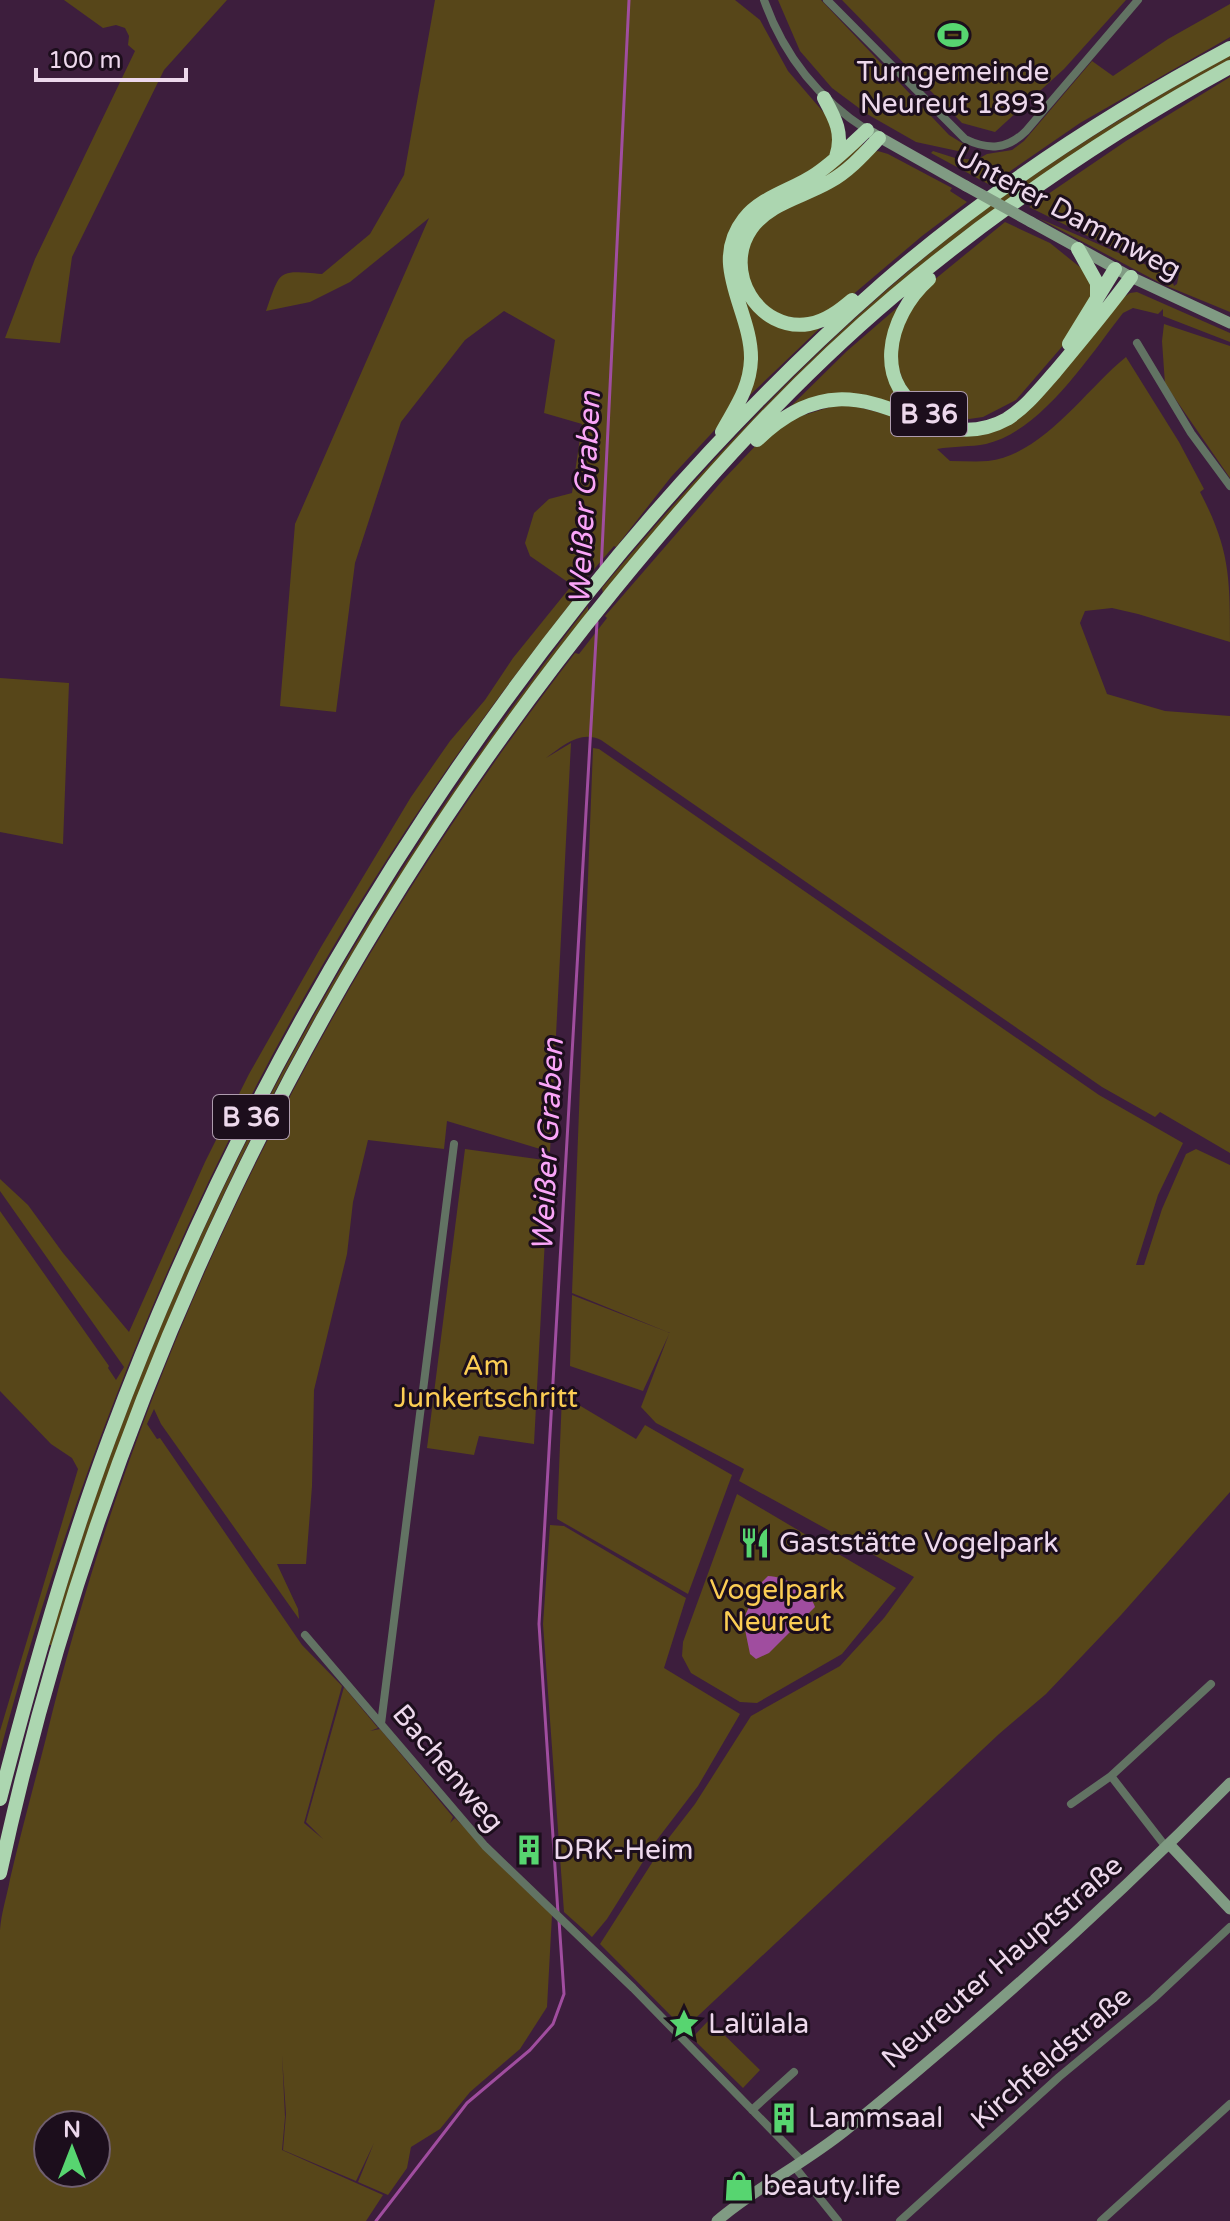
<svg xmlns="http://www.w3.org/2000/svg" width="1230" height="2221" viewBox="0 0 1230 2221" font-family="'Varela Round',sans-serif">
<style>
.green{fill:#574619;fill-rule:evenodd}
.water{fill:#a04d9f}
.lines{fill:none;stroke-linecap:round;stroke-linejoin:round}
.stream{stroke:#a04d9f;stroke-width:3}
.street{stroke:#627363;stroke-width:8}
.secondary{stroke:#809b83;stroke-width:11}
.highway{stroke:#acd6b0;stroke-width:14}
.secondary-bridge{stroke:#809b83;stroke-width:11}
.labels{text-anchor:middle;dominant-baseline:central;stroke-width:6;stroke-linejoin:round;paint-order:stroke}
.shield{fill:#1c0e1c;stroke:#ae9bae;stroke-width:2}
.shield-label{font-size:26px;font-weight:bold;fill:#edd8ec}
.poi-label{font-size:28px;fill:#edd8ec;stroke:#1c0e1c;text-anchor:start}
.street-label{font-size:28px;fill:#edd8ec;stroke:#1c0e1c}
.park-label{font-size:28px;fill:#fbcd54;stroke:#1c0e1c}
.water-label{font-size:30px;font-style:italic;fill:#faa5f8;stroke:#1c0e1c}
</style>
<rect width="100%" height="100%" fill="#3d1e3d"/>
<!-- green -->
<path class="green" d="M 64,0 L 227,0 L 164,70 L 72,257 L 60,343 L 5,338 L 35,259 L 135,51 L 128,45 L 129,36 L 125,28 L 116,25 L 103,28 Z
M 435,0 L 735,0 L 760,20 L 788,71 L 831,121 L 837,135 L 828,161 L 744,213 L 745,378 L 723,421 L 671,477 L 616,547 L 614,546 L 583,582 L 585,585 C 529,656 474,728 424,803 C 229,1092 90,1416 0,1752 L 0,1731 L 78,1469 L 72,1458 L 51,1444 L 0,1391 L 0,1211 L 109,1366 L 108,1368 L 116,1380 L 124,1367 L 0,1191 L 0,1179 L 28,1205 L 63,1253 L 129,1332 L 205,1162 L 249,1074 L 321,947 L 411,797 L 450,741 L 485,700 L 513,658 L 572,585 L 530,556 L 525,543 L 534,513 L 549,499 L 572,493 L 582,424 L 544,413 L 555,340 L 504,311 L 465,340 L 401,422 L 355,563 L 336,712 L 280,706 L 295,524 L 429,218 L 350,282 L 310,302 L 266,311 C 281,269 277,270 322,274 L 370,234 L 404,175 Z
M 778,0 L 821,0 L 949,135 L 970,148 L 967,153 L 916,142 L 867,114 L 832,88 L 800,51 Z
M 842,0 L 1126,0 L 1064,69 L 995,132 L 962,123 Z
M 1230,4 L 1230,37 L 1080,123 L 990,185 L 931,153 L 933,151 L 955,158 L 976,160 L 987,154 L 1012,150 L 1024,141 L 1092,61 L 1113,76 L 1168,39 Z
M 1230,54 L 1230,60 C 1115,124 1008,195 906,278 L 603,594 L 602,588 C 716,452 835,325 975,217 C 1056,156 1143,105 1230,54 Z
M 1230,77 L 1230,312 L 1162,284 L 1038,218 L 1165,273 L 1170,275 L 1174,286 L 1177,284 L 1179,274 L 1102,243 L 1029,207 L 1126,141 Z
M 863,144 C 830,199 715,197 738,282 C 744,306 766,325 790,328 C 800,329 812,327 820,328 L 749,396 C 755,377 758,354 753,335 C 740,284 711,247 765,206 C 779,195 798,191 814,181 C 831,171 844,150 863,144 Z
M 878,151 L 888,154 L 952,188 L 950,191 L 967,202 L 922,236 L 837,308 L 804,320 L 771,313 L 749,287 L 746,249 L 759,225 L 873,152 Z
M 1005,222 L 1050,243 L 1081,268 L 1091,279 L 1093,300 L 1066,342 L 1016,400 L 983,417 L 969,419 L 944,417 L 919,404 L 899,376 L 895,341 L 923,289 Z
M 1137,292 L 1230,333 L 1230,342 L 1163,316 L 1163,309 L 1158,314 L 1133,308 L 1123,313 C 1090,355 1042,431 986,444 C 971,447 953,446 937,449 L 950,461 C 963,461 976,462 988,461 C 1044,454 1084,391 1126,357 L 1179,442 L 1204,489 L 1200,492 C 1230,549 1230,578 1230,642 L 1138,614 L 1112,608 L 1085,611 L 1080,623 L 1107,694 L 1165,711 L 1230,716 L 1230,1153 L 1160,1112 L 1155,1117 L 1102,1087 L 601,740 C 580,730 563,746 546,758 L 571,743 L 550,1152 L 447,1121 L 444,1149 L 368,1140 L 353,1202 L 347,1254 L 314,1390 L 312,1486 L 306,1564 L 277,1564 L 298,1609 L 299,1619 L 161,1424 L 154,1409 L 147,1424 L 157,1439 L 160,1438 L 302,1645 L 342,1686 L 304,1823 L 323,1839 L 306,1822 L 344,1687 L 378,1728 L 370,1731 L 380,1729 L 453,1817 L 450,1823 L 455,1818 L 552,1915 L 547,2007 L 520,2049 L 470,2092 L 440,2129 L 411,2147 L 407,2168 L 388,2195 L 358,2182 L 374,2143 L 356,2181 L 283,2150 L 286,2114 L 282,2055 L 285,2117 L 282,2150 L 383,2195 L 366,2221 L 0,2221 C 0,2155 0,2090 0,2024 C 0,1993 0,1961 0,1930 C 1,1913 7,1896 10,1879 C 21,1832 34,1785 46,1738 C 141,1345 328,973 575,653 L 579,654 L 607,618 L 605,616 L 723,480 L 761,440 L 785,421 L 843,403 L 933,427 L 996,428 L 1121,299 L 1130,293 ZM 48,2125 L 96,2125 L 96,2173 L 48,2173 Z
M 899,306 L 887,337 L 914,410 L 886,402 L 788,409 L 847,351 Z
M 1164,324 L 1230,346 L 1230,478 L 1165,384 L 1162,341 Z
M 588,606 L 588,613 C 424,821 283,1048 180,1292 C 131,1407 89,1525 52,1645 L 49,1645 C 50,1627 60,1606 66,1588 C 80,1543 94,1499 110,1456 C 223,1145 386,867 588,606 Z
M 0,678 L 69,683 L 63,844 L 0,832 Z
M 593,748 L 599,749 L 1099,1095 L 1183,1143 L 1158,1195 L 1136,1265 L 1144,1265 L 1162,1209 L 1186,1154 L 1196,1149 L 1230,1165 L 1230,1492 L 1121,1615 L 1046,1694 L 999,1734 L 684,2029 L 600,1944 L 664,1844 L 695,1804 L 751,1716 L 840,1666 L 884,1618 L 914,1577 L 739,1481 L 744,1469 L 656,1423 L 641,1407 L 669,1334 L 643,1391 L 570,1366 L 572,1295 L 670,1333 L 572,1293 Z
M 465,1149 L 544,1160 L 549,1164 L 534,1444 L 479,1436 L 474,1455 L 427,1448 Z
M 562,1395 L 636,1439 L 645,1425 L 732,1475 L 688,1594 L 557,1519 Z
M 737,1494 L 896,1588 L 842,1654 L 757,1703 L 740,1702 L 691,1673 L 682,1656 L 683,1642 Z
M 550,1525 L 564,1526 L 686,1598 L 664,1668 L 740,1714 L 698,1786 L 656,1841 L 607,1919 L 592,1937 L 564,1912 L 543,1624 Z
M 709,2020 L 760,2070 L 743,2088 L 692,2038 Z"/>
<!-- water -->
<path class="water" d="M 768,1576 C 785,1576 810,1591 815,1607 L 769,1653 L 756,1659 L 750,1654 L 743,1620 L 759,1585 Z"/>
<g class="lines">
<!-- stream -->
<path class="stream" d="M 601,571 L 629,0
M 558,1913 L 539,1624 L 597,622
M 376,2221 L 467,2103 L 530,2050 L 553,2024 L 564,1994 L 559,1920"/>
<!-- street -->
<path class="street" d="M 764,0 C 784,56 817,98 867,130
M 827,0 L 965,139 C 988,150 1007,150 1026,131 L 1138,0
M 1137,343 L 1191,433 L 1230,486
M 305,1635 L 485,1846 L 633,1988 L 802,2161
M 381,1724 L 454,1144
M 1111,1776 L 1211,1684
M 1071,1804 L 1111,1776 L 1166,1847
M 752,2110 L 794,2072
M 794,2166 L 838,2221
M 900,2221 L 1059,2077 L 1153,1999 L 1230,1927
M 1101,2221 L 1230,2104"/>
<!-- secondary -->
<path class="secondary" d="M 872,133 L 966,186
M 1031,222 L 1131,277 L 1230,323
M 1169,1844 L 1230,1909
M 717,2221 C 757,2187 805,2163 846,2130 C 980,2021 1109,1906 1230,1783"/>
<!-- highway -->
<path class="highway" d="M 824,98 C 835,118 844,134 836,157
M 1078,249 L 1097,283 L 1097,297
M 929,279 C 887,316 869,389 933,416
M 852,300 C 839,311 826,321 809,324 C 758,332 722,271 751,229 C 769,203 803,197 829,182 C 849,171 864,154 879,138
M 1069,344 L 1115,269
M 722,432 C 735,408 750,389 751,359 C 752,311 708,265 744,219 C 762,196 793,190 816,174 C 834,162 851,145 867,130
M 757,440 C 862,338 923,466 1007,419 C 1026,407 1040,389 1055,372 C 1081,341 1107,310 1131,277
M 0,1799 C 31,1678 65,1557 109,1439 C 267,1013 540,584 883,283 C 988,192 1108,113 1230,48
M 0,1873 C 102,1404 311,962 614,590 C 700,485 791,383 894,296 C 999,208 1111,132 1230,67"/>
<!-- secondary-bridge -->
<path class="secondary-bridge" d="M 966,186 L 1031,222"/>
</g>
<!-- icons -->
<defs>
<g id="stadium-bare" transform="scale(2.4)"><path d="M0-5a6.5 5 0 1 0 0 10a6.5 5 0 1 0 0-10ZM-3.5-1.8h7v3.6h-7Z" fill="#57d570" stroke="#1c0e1c" stroke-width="2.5" paint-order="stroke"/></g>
<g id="restaurant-bare" transform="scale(2.4)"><path d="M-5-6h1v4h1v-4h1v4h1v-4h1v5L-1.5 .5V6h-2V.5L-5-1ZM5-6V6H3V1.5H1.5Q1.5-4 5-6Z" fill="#57d570" stroke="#1c0e1c" stroke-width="2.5" paint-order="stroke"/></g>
<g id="building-bare" transform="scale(2.4)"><path d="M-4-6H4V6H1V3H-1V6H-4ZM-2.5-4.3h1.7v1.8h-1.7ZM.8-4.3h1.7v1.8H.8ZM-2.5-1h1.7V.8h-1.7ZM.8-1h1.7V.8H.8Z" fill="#57d570" stroke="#1c0e1c" stroke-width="2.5" paint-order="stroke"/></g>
<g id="sight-bare" transform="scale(2.4)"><path d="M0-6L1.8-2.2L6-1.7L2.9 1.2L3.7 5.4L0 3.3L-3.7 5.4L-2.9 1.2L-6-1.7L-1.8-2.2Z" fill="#57d570" stroke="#1c0e1c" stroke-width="2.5" paint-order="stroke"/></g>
<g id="shop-bare" transform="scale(2.4)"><path d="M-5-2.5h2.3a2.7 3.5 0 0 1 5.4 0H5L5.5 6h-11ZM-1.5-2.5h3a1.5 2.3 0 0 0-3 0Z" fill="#57d570" stroke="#1c0e1c" stroke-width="2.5" paint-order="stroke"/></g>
</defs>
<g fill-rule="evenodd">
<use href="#stadium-bare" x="953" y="35"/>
<use href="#restaurant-bare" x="755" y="1543"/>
<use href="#building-bare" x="529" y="1850"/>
<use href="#sight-bare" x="684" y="2024"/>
<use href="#building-bare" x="784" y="2118"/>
<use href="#shop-bare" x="739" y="2186"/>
</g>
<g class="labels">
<!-- shield labels -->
<g class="shield">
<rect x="891" y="392" width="76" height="44" rx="6"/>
<rect x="213" y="1095" width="76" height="44" rx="6"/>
</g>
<g class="shield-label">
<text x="929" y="414">B 36</text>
<text x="251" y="1117">B 36</text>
</g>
<!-- poi labels -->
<g class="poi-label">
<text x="953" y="72" text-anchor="middle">Turngemeinde<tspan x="953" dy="32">Neureut 1893</tspan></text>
<text x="779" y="1543">Gaststätte Vogelpark</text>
<text x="553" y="1850">DRK-Heim</text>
<text x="708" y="2024">Lalülala</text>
<text x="808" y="2118">Lammsaal</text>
<text x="763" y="2186">beauty.life</text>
</g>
<!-- street labels -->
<g class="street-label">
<text transform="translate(1068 213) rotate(28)">Unterer Dammweg</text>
<text transform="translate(448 1768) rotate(50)">Bachenweg</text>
<text transform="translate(1002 1962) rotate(-41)">Neureuter Hauptstraße</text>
<text transform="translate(1051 2058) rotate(-41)">Kirchfeldstraße</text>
</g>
<!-- park labels -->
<g class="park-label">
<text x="486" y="1366">Am<tspan x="486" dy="32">Junkertschritt</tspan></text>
<text x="777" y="1590">Vogelpark<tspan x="777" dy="32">Neureut</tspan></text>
</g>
<!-- water labels -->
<g class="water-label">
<text transform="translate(585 498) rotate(-87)">Weißer Graben</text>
<text transform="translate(548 1145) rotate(-87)">Weißer Graben</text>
</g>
</g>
<!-- north arrow -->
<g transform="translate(72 2149)"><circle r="38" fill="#1c0e1c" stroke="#705f6f" stroke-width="2"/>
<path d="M0-6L14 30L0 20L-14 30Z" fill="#57d570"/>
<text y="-12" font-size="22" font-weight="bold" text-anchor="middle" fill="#edd8ec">N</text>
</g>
<!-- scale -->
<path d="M36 68v12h150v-12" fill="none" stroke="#edd8ec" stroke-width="4"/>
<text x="48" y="68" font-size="24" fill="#edd8ec" stroke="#1c0e1c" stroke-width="6" paint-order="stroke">100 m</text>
</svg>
